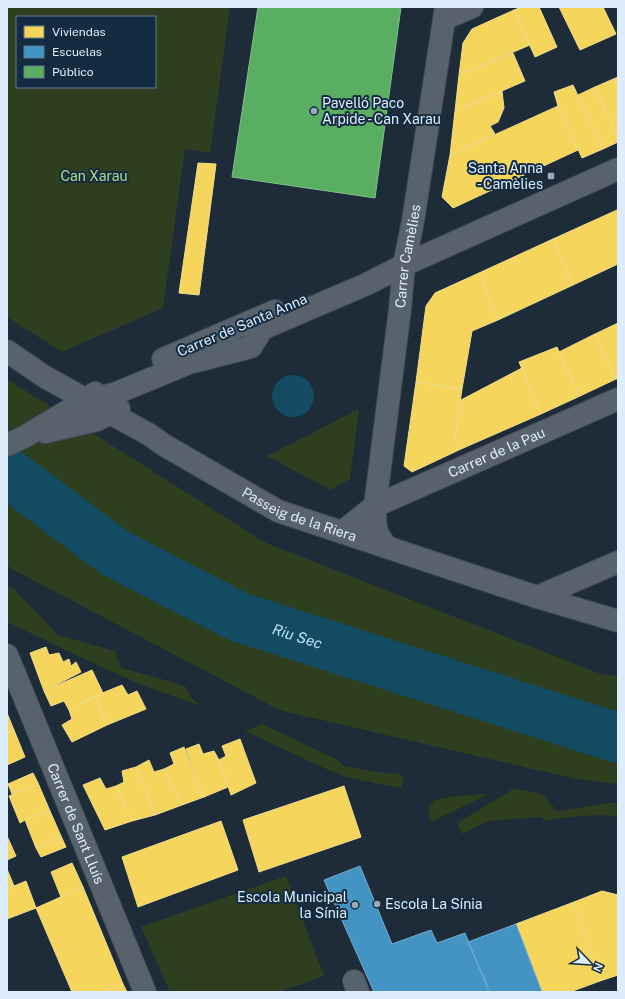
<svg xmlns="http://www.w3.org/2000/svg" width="625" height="999" viewBox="0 0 625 999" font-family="'Public Sans',sans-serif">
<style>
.green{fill:#2e3f20;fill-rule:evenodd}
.water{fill:#134b63}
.homes{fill:#f6d55c;stroke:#efdc8c}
.schools{fill:#4393c3;stroke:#72aed4}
.public{fill:#5aae61;stroke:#82c18f}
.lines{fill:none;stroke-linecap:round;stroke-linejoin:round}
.river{stroke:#134b63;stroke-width:50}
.minor-casing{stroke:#3d4752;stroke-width:24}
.minor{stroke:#58626c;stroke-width:22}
.poi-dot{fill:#9ba9b7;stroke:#142c42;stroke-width:1.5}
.labels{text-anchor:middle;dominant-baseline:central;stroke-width:4;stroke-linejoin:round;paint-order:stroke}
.poi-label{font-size:14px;fill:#deedfb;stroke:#142c42;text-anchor:start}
.park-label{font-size:14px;fill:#b2dc87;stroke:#142c42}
.street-label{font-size:14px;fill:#deedfb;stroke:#142c42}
.water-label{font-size:15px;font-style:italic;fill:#bde3f7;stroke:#142c42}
</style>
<rect width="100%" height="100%" fill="#1e2b38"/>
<!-- green -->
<path class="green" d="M 7,7 L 230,7 L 210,153 L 185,149 L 163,308 L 62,352 L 7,317 ZM 17,17 L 155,17 L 155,87 L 17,87 Z
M 7,379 L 266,543 L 601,674 L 618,676 L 618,784 L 576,779 L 279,710 L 12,569 L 7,565 Z
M 359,409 L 350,479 L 331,490 L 267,456 Z
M 7,586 L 13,588 L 58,635 L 115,651 L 121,668 L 169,681 L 186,687 L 192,699 L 204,707 L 142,685 L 97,665 L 7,622 Z
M 262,724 L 336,759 L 344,766 L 376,772 L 400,774 L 403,776 L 404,779 L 401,788 L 378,784 L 343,776 L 324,768 L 245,731 Z
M 515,788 L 542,794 L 557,811 L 574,809 L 607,803 L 618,803 L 618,817 C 593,813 569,817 545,821 L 541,817 L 488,821 L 462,834 L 457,823 Z
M 489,794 L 431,822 L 428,809 L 435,800 L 454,796 Z
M 286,876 L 324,976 L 279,992 L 170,992 L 141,927 Z"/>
<!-- water -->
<path class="water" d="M272 396a21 21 0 1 1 42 0a21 21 0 1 1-42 0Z"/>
<!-- homes -->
<path class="homes" d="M 522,7 L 539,7 L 557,47 L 535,57 L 514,10 Z
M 559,7 L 603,7 L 616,34 L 580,50 Z
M 514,10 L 530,45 L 459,75 L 463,43 L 472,29 Z
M 513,53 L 525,81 L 455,111 L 459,75 Z
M 618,77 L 618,137 L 595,87 Z
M 573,85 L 603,149 L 582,158 L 558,106 L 554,92 Z
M 595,87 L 618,137 L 618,142 L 603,149 L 578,95 Z
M 502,91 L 504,108 L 498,122 L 490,126 L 495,134 L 450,155 L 455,111 Z
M 558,106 L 578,150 L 453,208 L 442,197 L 450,155 Z
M 198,163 L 216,164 L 199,295 L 179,293 Z
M 617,210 L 618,213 L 618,264 L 573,285 L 553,239 Z
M 553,239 L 573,285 L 498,320 L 479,273 Z
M 479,273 L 498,320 L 472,331 L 462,389 L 416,382 L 426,306 L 435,293 Z
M 618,323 L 618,379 L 616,379 L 595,334 Z
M 595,334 L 616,379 L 580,396 L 559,352 Z
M 557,347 L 580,396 L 541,414 L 519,362 Z
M 522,368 L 541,414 L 461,449 L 455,438 L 461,400 Z
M 416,382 L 462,389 L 455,438 L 461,449 L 412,472 L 404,466 Z
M 46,647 L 49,655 L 59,653 L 63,662 L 69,659 L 71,666 L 76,662 L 81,672 L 44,691 L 30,653 Z
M 92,670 L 103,693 L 69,710 L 64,701 L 51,706 L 44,691 Z
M 122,685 L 128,695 L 137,691 L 146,709 L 107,725 L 95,696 Z
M 95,696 L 107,725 L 72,742 L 62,725 L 72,719 L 69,710 Z
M 7,713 L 14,730 L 7,733 Z
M 14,730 L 25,757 L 7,765 L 7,733 Z
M 240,739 L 256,783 L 231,795 L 219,760 L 226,756 L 222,746 Z
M 199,744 L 203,754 L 214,751 L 219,760 L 228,787 L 204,797 L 186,749 Z
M 184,747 L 204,797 L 182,805 L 164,769 L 174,764 L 170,753 Z
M 149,760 L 154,772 L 164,769 L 182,805 L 155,815 L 136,767 Z
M 136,767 L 155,815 L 132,821 L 116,786 L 124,782 L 122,771 Z
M 33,773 L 38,783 L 12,794 L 8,784 Z
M 100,778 L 106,789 L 116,786 L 132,821 L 105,830 L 83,785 Z
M 38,783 L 50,811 L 25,820 L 20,823 L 9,796 Z
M 344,786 L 361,837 L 259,872 L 243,820 Z
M 50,811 L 61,836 L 36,848 L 25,820 Z
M 221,821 L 238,870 L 138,907 L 122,857 Z
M 7,836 L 16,856 L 7,860 Z
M 61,836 L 66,847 L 41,857 L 36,848 Z
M 72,863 L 83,887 L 61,897 L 51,872 Z
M 7,869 L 14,886 L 7,889 Z
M 26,881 L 36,908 L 7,919 L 7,889 Z
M 83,887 L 123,984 L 102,992 L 72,992 L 36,908 Z
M 602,891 L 618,895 L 618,975 L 600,981 L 574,902 Z
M 574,902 L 600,981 L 570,992 L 542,992 L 516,924 Z
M 123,984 L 127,992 L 102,992 Z"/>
<!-- schools -->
<path class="schools" d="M 360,866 L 392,944 L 431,930 L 437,943 L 465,933 L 489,992 L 374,992 L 324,880 Z
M 516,924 L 542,992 L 490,992 L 468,942 Z"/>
<!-- public -->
<path class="public" d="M 258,7 L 401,7 L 375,198 L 232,177 Z"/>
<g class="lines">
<!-- river -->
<path class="river" id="s1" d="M 7,472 L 115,553 L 239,617 L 618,738"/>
<!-- minor casing -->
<g class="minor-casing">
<g id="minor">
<path d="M 444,19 L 472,7"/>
<path id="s2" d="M 7,351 L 45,377 L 150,435 L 164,445 L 278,511 L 537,597 L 618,621"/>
<path d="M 163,359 L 275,311"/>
<path d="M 86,400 L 114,394 L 189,363 L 251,347 L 262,329 L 367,284 L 404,265 L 618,169"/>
<path d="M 45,432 L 97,420 L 119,409"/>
<path d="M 7,445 L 24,437 L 86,400 L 95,393"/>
<path id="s3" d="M 342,532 L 375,506 L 400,309 L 404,265 L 413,221 L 446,7"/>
<path id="s4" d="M 387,547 C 374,532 375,526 375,506 L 618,399"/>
<path d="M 537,597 L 618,562"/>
<path id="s5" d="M 7,655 L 145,992"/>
<path d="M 354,981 L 358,992"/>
</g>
</g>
<!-- minor -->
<use href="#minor" class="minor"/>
</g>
<!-- markers -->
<g class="poi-dot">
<circle cx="314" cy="111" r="4"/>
<rect x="547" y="172" width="8" height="8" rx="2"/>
<circle cx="377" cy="904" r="4"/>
<circle cx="355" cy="905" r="4"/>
</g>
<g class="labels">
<!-- poi labels -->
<g class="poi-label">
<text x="322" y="103">Pavelló Paco<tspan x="322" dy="16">Arpide - Can Xarau</tspan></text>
<text x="543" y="168" text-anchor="end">Santa Anna<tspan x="543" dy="16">- Camèlies</tspan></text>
<text x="347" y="897" text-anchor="end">Escola Municipal<tspan x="347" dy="16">la Sínia</tspan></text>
<text x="385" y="904">Escola La Sínia</text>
</g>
<!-- park labels -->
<g class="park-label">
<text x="94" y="176">Can Xarau</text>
</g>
<!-- street labels -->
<g class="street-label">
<text stroke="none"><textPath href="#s3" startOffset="294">Carrer Camèlies</textPath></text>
<text transform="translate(242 325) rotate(-23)">Carrer de Santa Anna</text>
<text stroke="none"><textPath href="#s4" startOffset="177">Carrer de la Pau</textPath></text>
<text stroke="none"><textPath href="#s2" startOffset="336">Passeig de la Riera</textPath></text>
<text stroke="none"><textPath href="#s5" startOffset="182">Carrer de Sant Lluís</textPath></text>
</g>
<!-- water labels -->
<g class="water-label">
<text stroke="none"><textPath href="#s1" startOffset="336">Riu Sec</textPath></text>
</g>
</g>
<!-- border -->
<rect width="625" height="999" fill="none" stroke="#deedfb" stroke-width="16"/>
<!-- legend -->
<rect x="16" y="16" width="140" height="72" fill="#142c42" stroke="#65798c"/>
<rect x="24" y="26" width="20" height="12" fill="#f6d55c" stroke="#65798c"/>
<text x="52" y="36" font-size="12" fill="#deedfb">Viviendas</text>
<rect x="24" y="46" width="20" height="12" fill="#4393c3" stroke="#65798c"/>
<text x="52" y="56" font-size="12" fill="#deedfb">Escuelas</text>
<rect x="24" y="66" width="20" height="12" fill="#5aae61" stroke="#65798c"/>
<text x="52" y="76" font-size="12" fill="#deedfb">Público</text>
<!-- north arrow -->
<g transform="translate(589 963) rotate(115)" stroke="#142c42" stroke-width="3" paint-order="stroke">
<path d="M0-3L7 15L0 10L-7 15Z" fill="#deedfb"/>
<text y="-6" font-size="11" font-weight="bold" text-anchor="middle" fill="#deedfb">N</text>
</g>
</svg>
